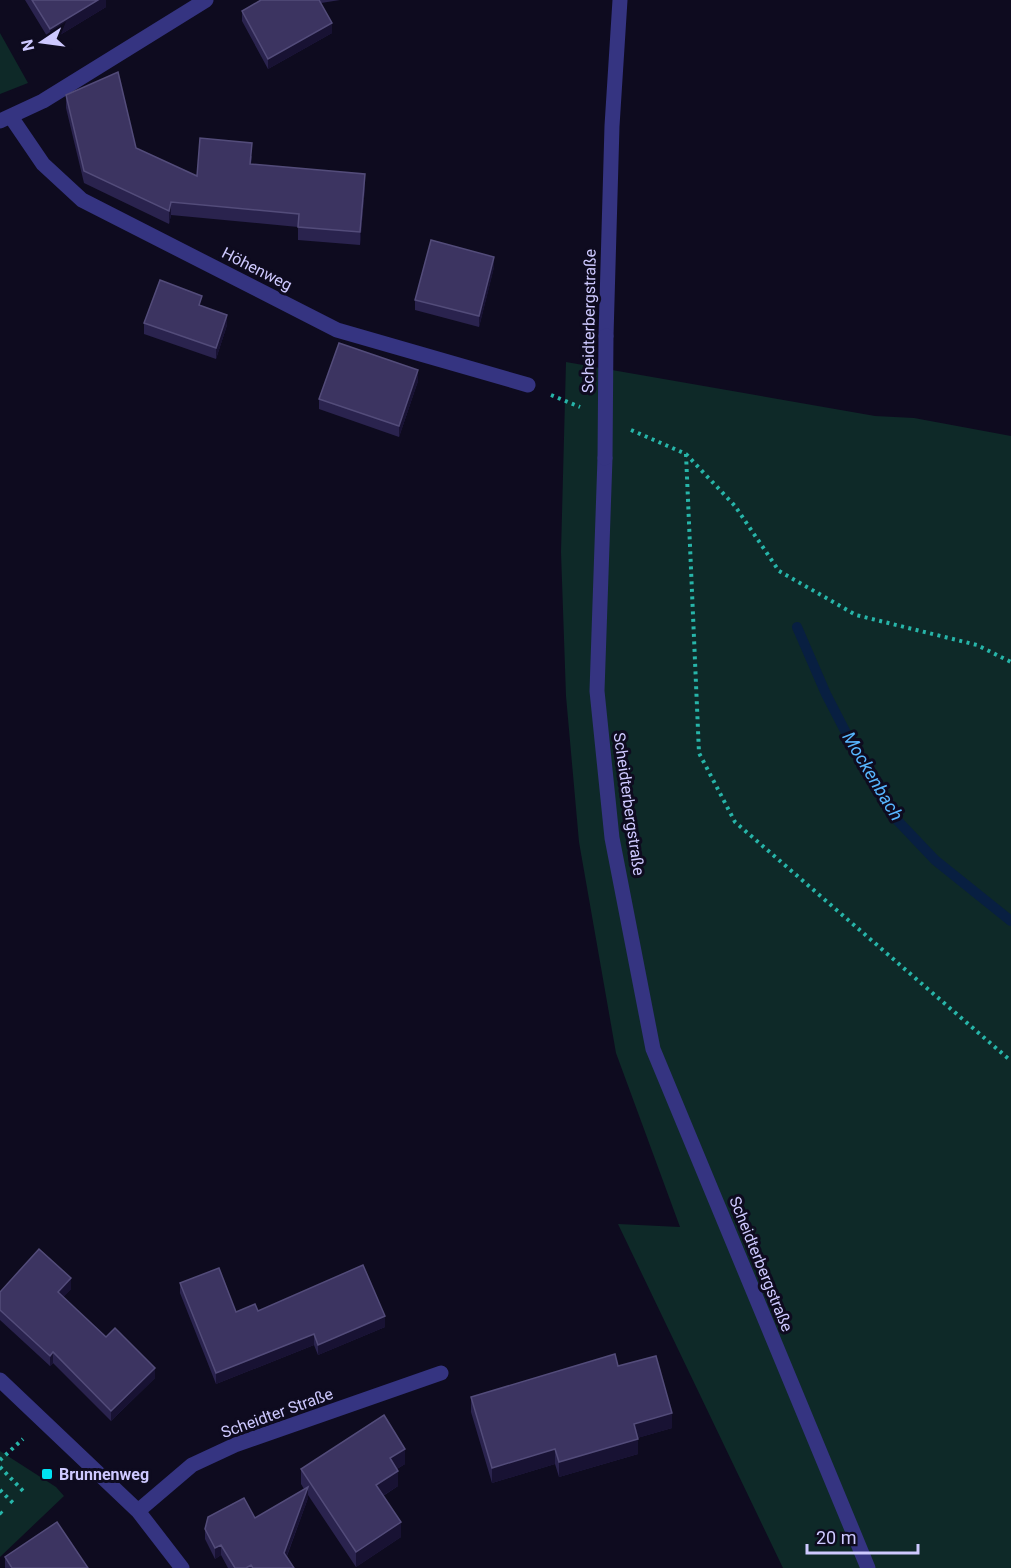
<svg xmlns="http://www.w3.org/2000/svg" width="1011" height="1568" viewBox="0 0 1011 1568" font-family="Roboto,sans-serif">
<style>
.green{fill:#0e2928}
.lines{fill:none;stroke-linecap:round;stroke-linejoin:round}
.stream{stroke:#081f41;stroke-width:10}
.path{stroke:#27b5a9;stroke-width:4;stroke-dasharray:3 4.5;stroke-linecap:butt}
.minor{stroke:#353481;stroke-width:15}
.tertiary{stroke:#353481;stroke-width:15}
.tertiary-bridge{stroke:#353481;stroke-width:15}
.wall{fill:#2a234e}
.shaded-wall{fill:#181233}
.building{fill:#3c3461;stroke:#534c7a;stroke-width:1.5}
.poi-dot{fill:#00e2f4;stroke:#0e0b1f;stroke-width:2}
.labels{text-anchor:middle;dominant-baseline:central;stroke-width:6;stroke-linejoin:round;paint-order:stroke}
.street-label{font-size:16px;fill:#cec9ff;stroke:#0e0b1f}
.poi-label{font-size:16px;font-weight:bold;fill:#cec9ff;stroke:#0e0b1f;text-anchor:start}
.water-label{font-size:18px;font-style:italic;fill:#57b6ff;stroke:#0e0b1f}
</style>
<rect width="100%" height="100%" fill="#0e0b1f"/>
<!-- green -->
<path class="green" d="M 0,33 L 28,83 L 0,94 Z
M 566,362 L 875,416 L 914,418 L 1011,436 L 1011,1568 L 783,1568 L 618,1224 L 680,1227 L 616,1053 L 579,842 L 566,696 L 561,552 Z
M 0,1451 L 56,1487 L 64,1496 L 0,1557 Z"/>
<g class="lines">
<!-- stream -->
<path class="stream" d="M 797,627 L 826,694 L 859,758 L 897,820 L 935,860 L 1011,921"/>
<!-- path -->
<path class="path" d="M 551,395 L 580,407
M 631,430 L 686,454 L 735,506 L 779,571 L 856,615 L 977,645 L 1011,662
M 686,454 L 699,753 L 735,822 L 1011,1061
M 0,1460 L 23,1439
M 0,1467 L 26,1494
M 0,1490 L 14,1504
M 0,1512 L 2,1514"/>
<!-- minor -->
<path class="minor" d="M 11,117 L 43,164 L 82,200 L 337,330 L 528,385
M 0,121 L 43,101 L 206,0
M 0,1380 L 138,1511 L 182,1568
M 138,1511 L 192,1465 L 235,1445 L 441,1373"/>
<!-- tertiary -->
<path class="tertiary" d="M 606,336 L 612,126 L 620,0
M 605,458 L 597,691 L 612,838 L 653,1049 L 868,1568"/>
<!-- tertiary-bridge -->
<path class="tertiary-bridge" d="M 605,458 L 606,336"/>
</g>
<!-- wall -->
<path class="wall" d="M 25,0 L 106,0 L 106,7 L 50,41 Z
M 261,0 L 340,0 L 321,3 L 332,33 L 268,69 L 242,21 L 242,11 Z
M 66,95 L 136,148 L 197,176 L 252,156 L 251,164 L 365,187 L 360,245 L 298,240 L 298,227 L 171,215 L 169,224 L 84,183 L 66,108 Z
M 494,267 L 479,327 L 415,310 L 415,300 Z
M 202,306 L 227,325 L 216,359 L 144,334 L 144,323 Z
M 418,381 L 399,437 L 319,409 L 319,399 Z
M 180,1283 L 236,1312 L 258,1311 L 385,1327 L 318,1355 L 314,1345 L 216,1384 L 180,1293 Z
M 71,1289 L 63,1297 L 106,1337 L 155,1378 L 111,1421 L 53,1363 L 50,1366 L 0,1320 L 0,1292 Z
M 618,1366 L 672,1428 L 637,1438 L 638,1454 L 559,1477 L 555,1464 L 492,1483 L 471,1412 L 471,1397 Z
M 405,1464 L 397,1469 L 398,1486 L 383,1496 L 401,1537 L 356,1567 L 308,1495 L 308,1498 L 287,1556 L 294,1568 L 228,1568 L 221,1555 L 215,1559 L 205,1539 L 205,1529 L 255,1518 L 304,1489 L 301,1484 L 301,1469 Z
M 5,1557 L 88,1568 L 5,1568 Z"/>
<!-- shaded-wall -->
<path class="shaded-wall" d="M 98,0 L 106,0 L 106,7 L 50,41 L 50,29 Z
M 332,23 L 332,33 L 268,69 L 268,59 Z
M 365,174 L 365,187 L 360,245 L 360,232 Z
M 171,202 L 171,215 L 169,224 L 169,211 Z
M 494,257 L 494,267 L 479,327 L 479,316 Z
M 227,315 L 227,325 L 216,359 L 216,348 Z
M 418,370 L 418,381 L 399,437 L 399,426 Z
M 71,1278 L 71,1289 L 58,1303 L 58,1292 Z
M 385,1316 L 385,1327 L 318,1355 L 318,1345 Z
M 314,1334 L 314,1345 L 216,1384 L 216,1373 Z
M 53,1352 L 53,1363 L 50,1366 L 50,1356 Z
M 155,1368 L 155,1378 L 111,1421 L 111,1411 Z
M 672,1413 L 672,1428 L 634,1439 L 634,1424 Z
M 638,1439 L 638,1454 L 559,1477 L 559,1462 Z
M 405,1449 L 405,1464 L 390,1473 L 390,1458 Z
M 555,1449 L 555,1464 L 492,1483 L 492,1468 Z
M 398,1471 L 398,1486 L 376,1500 L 376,1485 Z
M 308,1487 L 308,1498 L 284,1563 L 284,1553 Z
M 401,1522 L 401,1537 L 356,1567 L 356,1552 Z
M 221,1545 L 221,1555 L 215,1559 L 215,1548 Z"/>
<!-- building -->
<path class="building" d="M 32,0 L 98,0 L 50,29 Z
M 261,0 L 319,0 L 332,23 L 268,59 L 242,11 Z
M 118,72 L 136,148 L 197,176 L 200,138 L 252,143 L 250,164 L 365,174 L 360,232 L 298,227 L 299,214 L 171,202 L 169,211 L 84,171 L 66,95 Z
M 431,240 L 494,257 L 479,316 L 415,300 Z
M 160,280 L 202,296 L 199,305 L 227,315 L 216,348 L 144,323 Z
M 339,343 L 418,370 L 399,426 L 319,399 Z
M 39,1249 L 71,1278 L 58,1292 L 106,1337 L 115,1328 L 155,1368 L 111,1411 L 53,1352 L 50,1356 L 0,1310 L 0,1292 Z
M 363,1265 L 385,1316 L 318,1345 L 314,1334 L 216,1373 L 180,1283 L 219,1268 L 236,1312 L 255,1304 L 258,1311 Z
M 615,1354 L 618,1366 L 656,1356 L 672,1413 L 634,1424 L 638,1439 L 559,1462 L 555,1449 L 492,1468 L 471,1397 Z
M 384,1415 L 405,1449 L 390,1458 L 398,1471 L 376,1485 L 401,1522 L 356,1552 L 301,1469 Z
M 308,1487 L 284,1553 L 294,1568 L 253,1568 L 251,1565 L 246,1568 L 235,1568 L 221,1545 L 215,1548 L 205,1529 L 208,1517 L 244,1498 L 255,1518 Z
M 57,1522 L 88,1568 L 12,1568 L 5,1557 Z"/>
<!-- markers -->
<rect class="poi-dot" x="41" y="1468" width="12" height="12" rx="3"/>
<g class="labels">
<!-- street labels -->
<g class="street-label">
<text transform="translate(257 269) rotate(27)">Höhenweg</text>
<text transform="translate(589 321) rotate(-89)">Scheidterbergstraße</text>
<text transform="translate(629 804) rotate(82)">Scheidterbergstraße</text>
<text transform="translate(761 1264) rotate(68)">Scheidterbergstraße</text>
<text transform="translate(277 1413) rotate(-20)">Scheidter Straße</text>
</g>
<!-- poi labels -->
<g class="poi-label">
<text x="59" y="1474">Brunnenweg</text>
</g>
<!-- water labels -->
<g class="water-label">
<text transform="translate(873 776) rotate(59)">Mockenbach</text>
</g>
</g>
<!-- north arrow -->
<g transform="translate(42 42) rotate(257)" stroke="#0e0b1f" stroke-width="4.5" paint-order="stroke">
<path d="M0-4.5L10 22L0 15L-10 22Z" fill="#cec9ff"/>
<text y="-9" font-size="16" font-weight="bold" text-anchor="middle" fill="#cec9ff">N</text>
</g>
<!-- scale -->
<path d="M807 1544v9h111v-9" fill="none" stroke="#cec9ff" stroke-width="3"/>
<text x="816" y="1544" font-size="18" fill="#cec9ff" stroke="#0e0b1f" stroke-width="4.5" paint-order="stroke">20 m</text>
</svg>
